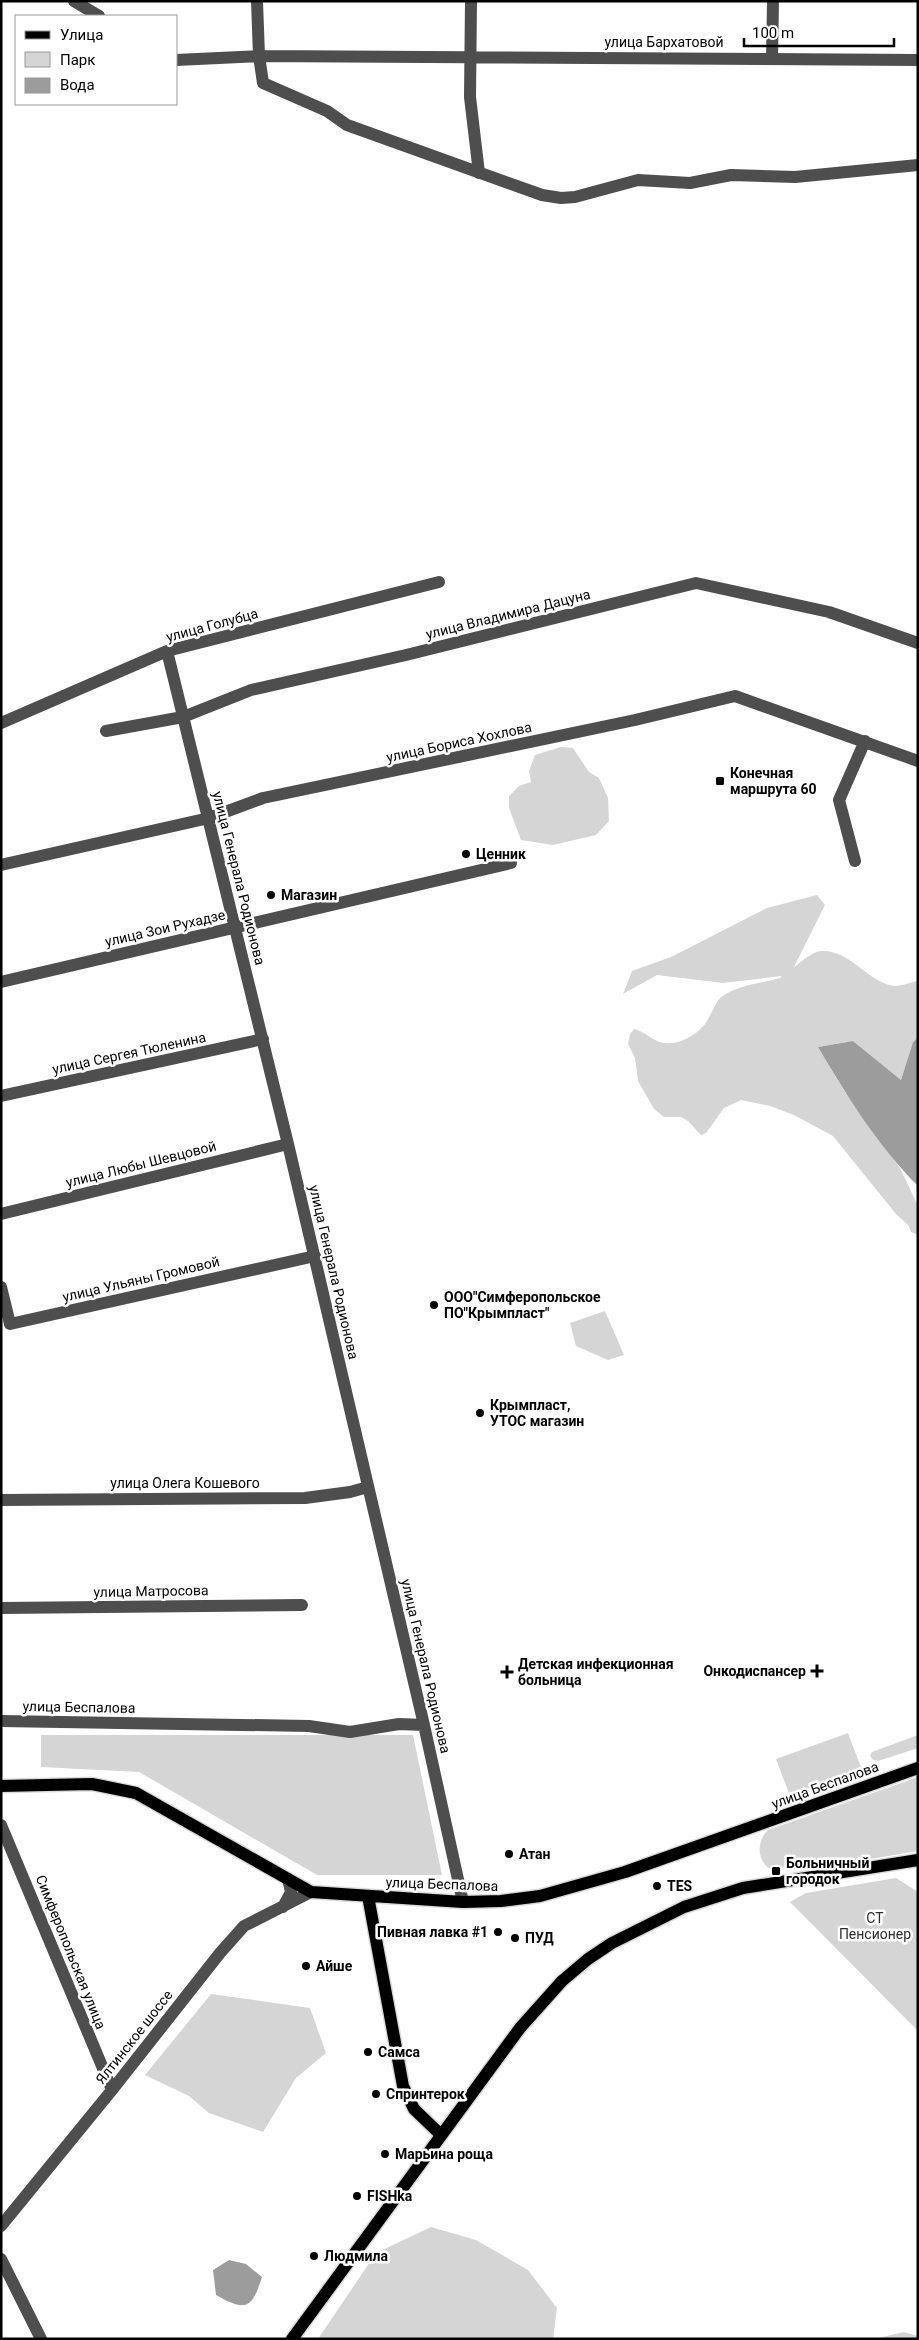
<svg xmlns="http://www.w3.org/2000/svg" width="919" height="2340" font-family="Roboto,sans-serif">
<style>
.green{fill:#d5d5d5}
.water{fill:#9c9c9c}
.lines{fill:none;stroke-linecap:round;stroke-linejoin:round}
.major-casing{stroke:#dbdbdb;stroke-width:15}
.minor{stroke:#4e4e4e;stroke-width:12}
.major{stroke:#000;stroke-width:12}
.poi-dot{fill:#000;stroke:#fff;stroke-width:2}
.labels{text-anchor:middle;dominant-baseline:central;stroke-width:5;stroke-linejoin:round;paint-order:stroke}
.street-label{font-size:14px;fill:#000;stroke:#fff}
.poi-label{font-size:14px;font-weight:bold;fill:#000;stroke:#fff;text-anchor:start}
.park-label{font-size:14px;fill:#2c2c2c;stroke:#fff}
</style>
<rect width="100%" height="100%" fill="#fff"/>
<path class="green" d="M 561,747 L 573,748 L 589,772 L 599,778 L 608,798 L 609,821 L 596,835 L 553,845 L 521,840 L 509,808 L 509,796 L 519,786 L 531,782 L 529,771 L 535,755 Z
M 817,895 L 825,905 L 794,967 C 803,961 811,952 821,951 C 850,949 868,983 895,986 C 902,986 911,982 918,981 L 918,1037 L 913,1042 L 901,1080 L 853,1041 L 818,1047 L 843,1089 L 900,1168 L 918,1206 L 918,1235 L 911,1232 L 908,1225 L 896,1214 L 833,1136 L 794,1115 L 770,1106 L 741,1100 L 724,1108 L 706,1133 L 701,1135 L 688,1121 L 681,1117 L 664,1117 L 654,1109 L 638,1081 L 635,1058 L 628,1044 L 630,1034 L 634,1029 C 645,1031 653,1042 665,1043 C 680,1045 699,1034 707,1021 C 712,1013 716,1000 724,995 C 740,985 762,983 780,978 L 782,976 L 723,983 L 657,975 L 623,994 L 632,971 L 671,957 L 767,908 Z
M 605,1311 L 624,1355 L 608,1360 L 576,1346 L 570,1323 Z
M 848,1733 L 862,1770 L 790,1796 L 776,1759 Z
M 41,1735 L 413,1735 L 442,1875 L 317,1875 L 139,1772 L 41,1767 Z
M 918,1735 L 918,1748 L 878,1761 L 873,1760 L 870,1756 L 872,1752 Z
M 918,1777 L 918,1851 L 834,1865 L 830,1860 L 770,1869 C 756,1859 757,1841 768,1830 Z
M 896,1878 L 918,1892 L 918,2031 L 790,1902 L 806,1893 Z
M 211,1994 L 310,2008 L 326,2053 L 296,2078 L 263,2132 L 209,2113 L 189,2096 L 145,2075 Z
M 431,2227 L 476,2240 L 528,2270 L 557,2308 L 553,2339 L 318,2339 L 376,2253 Z
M 904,2332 L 918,2336 L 918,2339 L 874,2339 Z"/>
<path class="water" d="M 918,1037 L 918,1186 C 878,1146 847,1096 818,1047 L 853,1041 L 901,1080 L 913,1042 Z
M 229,2260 L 246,2264 L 262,2277 C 252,2309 246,2312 216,2295 L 213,2270 Z"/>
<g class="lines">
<g class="major-casing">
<path id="major" d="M 1,1786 L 92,1784 L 136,1793 L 311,1892 L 463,1902 L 501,1901 L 540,1896 L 625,1872 L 918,1768
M 368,1896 L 403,2086 L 414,2109 L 441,2135
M 292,2339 L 520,2028 L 562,1981 L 588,1959 L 612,1943 L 684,1907 L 743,1888 L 918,1860"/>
</g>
<path class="minor" d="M 74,1 L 99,16
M 257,1 L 259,56 L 918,60
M 471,1 L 470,97 L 479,173
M 772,58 L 773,1
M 176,60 L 259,56 L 263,83 L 327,111 L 347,125 L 542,195 L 561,198 L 575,197 L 638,180 L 690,183 L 731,175 L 795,177 L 918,165
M 167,651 L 288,1144 L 424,1725 L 463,1902
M 1,723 L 167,651 L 439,582
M 106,731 L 183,717 L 251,690 L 406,655 L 696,583 L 829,612 L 918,643
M 855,861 L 839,800 L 865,741
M 1,865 L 209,818 L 263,798 L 635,720 L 735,696 L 918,761
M 1,982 L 511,863
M 1,1096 L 263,1039
M 1,1214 L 288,1144
M 1,1287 L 10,1324 L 315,1256
M 1,1500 L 305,1498 L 350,1492 L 368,1487
M 1,1608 L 302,1605
M 1,1721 L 309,1726 L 350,1732 L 399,1724 L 424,1725
M 1,1825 L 112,2090
M 283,1907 L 291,1892 L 288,1879
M 1,2226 L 112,2090 L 220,1953 L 244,1926 L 311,1892
M 1,2259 L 41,2339"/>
<use href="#major" class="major"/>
</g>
<g class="poi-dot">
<rect x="715" y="776" width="10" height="10" rx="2.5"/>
<circle cx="466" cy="854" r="5"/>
<circle cx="271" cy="895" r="5"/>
<circle cx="434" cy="1305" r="5"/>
<circle cx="480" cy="1413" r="5"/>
<path d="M814.5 1663.5h5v5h5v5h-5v5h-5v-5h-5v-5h5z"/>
<path d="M504.5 1664.5h5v5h5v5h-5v5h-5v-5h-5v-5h5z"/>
<circle cx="509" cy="1854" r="5"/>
<rect x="771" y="1866" width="10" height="10" rx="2.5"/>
<circle cx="657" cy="1886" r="5"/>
<circle cx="498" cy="1932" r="5"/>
<circle cx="515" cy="1938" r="5"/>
<circle cx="306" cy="1966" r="5"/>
<circle cx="368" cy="2052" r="5"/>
<circle cx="376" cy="2094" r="5"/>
<circle cx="385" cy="2154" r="5"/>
<circle cx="357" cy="2196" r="5"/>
<circle cx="314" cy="2256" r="5"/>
</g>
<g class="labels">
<g class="street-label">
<text x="664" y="42">улица Бархатовой</text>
<text transform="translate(508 614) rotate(-14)">улица Владимира Дацуна</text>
<text transform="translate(212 625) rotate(-15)">улица Голубца</text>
<text transform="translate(459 742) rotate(-12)">улица Бориса Хохлова</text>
<text transform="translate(239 878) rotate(76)">улица Генерала Родионова</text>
<text transform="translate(165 928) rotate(-13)">улица Зои Рухадзе</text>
<text transform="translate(129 1053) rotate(-12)">улица Сергея Тюленина</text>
<text transform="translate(141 1164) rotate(-14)">улица Любы Шевцовой</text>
<text transform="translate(334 1272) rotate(77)">улица Генерала Родионова</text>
<text transform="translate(141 1279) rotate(-13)">улица Ульяны Громовой</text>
<text x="185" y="1483">улица Олега Кошевого</text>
<text transform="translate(151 1591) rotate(-1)">улица Матросова</text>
<text transform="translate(426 1666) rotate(77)">улица Генерала Родионова</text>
<text transform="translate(79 1707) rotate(1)">улица Беспалова</text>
<text transform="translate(825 1785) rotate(-20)">улица Беспалова</text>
<text transform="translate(442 1884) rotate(2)">улица Беспалова</text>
<text transform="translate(71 1952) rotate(68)">Симферопольская улица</text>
<text transform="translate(134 2037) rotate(-52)">Ялтинское шоссе</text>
</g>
<g class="poi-label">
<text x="730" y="773">Конечная<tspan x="730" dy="16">маршрута 60</tspan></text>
<text x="476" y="854">Ценник</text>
<text x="281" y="895">Магазин</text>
<text x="444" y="1297">ООО"Симферопольское<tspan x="444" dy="16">ПО"Крымпласт"</tspan></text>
<text x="490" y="1405">Крымпласт,<tspan x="490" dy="16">УТОС магазин</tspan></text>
<text x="518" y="1664">Детская инфекционная<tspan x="518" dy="16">больница</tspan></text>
<text x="806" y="1671" text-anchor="end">Онкодиспансер</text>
<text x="519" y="1854">Атан</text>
<text x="786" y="1863">Больничный<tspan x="786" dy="16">городок</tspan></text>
<text x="667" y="1886">TES</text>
<text x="488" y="1932" text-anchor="end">Пивная лавка #1</text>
<text x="525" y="1938">ПУД</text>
<text x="316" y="1966">Айше</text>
<text x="378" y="2052">Самса</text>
<text x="386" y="2094">Спринтерок</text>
<text x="395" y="2154">Марьина роща</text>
<text x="367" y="2196">FISHka</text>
<text x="324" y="2256">Людмила</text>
</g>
<g class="park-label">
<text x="875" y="1918">СТ<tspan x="875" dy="16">Пенсионер</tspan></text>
</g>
</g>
<rect width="919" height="2340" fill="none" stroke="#000000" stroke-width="5"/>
<rect x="15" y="15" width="162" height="90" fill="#ffffff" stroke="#999999"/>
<rect x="25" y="31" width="25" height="8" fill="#000000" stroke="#999999"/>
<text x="60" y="40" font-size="15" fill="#000000">Улица</text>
<rect x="25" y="52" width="25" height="15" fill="#d5d5d5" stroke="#999999"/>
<text x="60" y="65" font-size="15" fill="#000000">Парк</text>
<rect x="25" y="78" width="25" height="15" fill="#9c9c9c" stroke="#999999"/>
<text x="60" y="90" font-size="15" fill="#000000">Вода</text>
<path d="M744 38v8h150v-8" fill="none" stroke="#000000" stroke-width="2.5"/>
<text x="752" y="38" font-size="15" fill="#000000" stroke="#ffffff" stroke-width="4" paint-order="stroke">100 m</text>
</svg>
